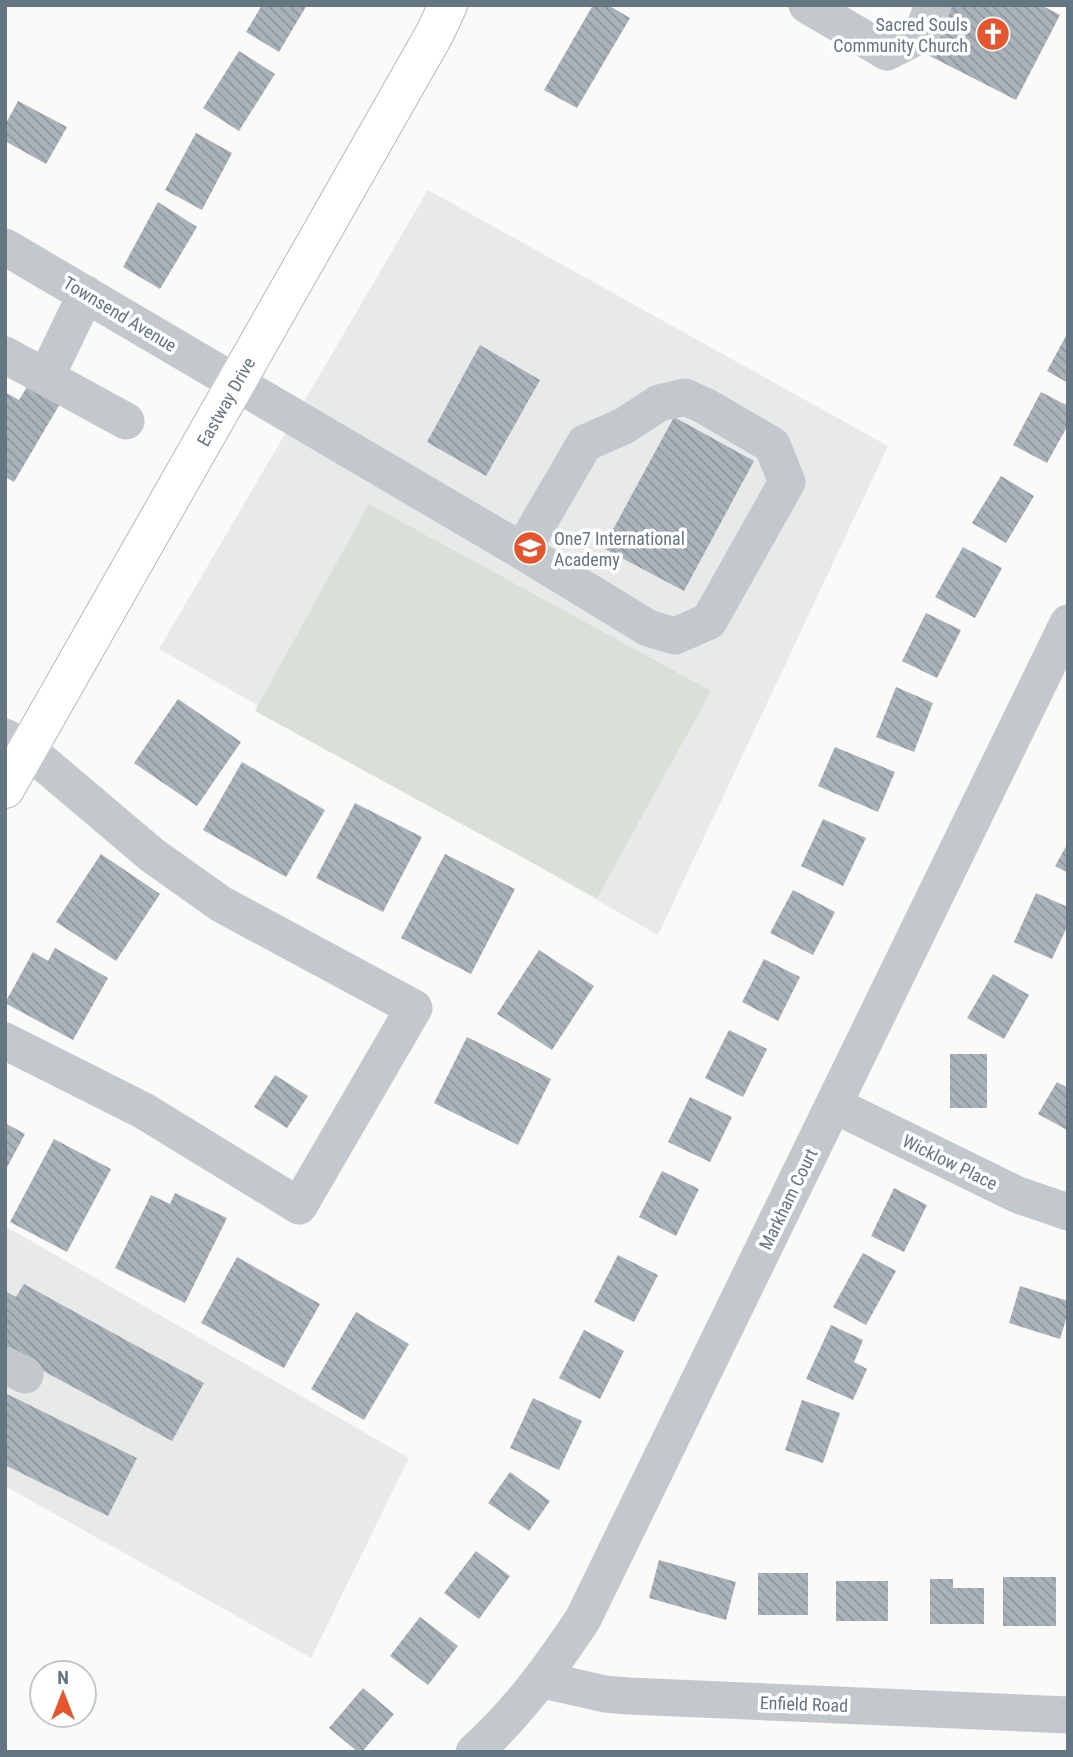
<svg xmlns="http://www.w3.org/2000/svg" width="1073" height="1757" font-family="'Roboto Condensed',sans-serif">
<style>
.built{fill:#e8e9e9}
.grass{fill:#dadfd7}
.building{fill:url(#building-back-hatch)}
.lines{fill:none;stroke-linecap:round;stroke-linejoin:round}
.major-casing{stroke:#b5babe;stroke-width:40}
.minor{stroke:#c3c8cc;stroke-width:37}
.major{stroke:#fff;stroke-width:38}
.labels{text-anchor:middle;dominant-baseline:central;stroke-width:7;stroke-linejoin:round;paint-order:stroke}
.poi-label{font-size:18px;fill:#657683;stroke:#fff;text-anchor:end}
.street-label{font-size:18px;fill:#657683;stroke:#fff}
</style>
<defs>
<pattern id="building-back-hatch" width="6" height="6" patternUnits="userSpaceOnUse" patternTransform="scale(1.75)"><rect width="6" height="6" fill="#aab3b9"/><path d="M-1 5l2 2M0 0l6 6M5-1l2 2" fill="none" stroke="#8e969c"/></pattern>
</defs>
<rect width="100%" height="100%" fill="#fafaf8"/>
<path class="built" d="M 428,190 L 888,446 L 658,935 L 159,649 Z
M 5,1226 L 409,1458 L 311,1658 L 5,1486 Z"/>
<path class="grass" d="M 369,504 L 711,691 L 597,898 L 255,711 Z"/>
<path class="building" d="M 262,5 L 307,5 L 279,52 L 246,32 Z
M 593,5 L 608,5 L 630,18 L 577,108 L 544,90 Z
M 951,5 L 1041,5 L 1060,15 L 1016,100 L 926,54 Z
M 239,51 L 275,74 L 239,131 L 203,108 Z
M 18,101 L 67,127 L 46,164 L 5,141 L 5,125 Z
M 196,133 L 232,153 L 202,210 L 165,190 Z
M 158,202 L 197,227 L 160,289 L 123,267 Z
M 1068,332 L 1068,383 L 1047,371 Z
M 480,345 L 540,380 L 486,476 L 427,442 Z
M 32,379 L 64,397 L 14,482 L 5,477 L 5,392 L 19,400 Z
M 1041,392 L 1068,406 L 1068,425 L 1047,463 L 1013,445 Z
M 674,417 L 754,461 L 684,591 L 603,548 Z
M 1001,476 L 1034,496 L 1006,543 L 972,523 Z
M 963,547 L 1002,568 L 975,618 L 935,597 Z
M 926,613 L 961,630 L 937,678 L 902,661 Z
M 896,687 L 933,703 L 914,752 L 876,737 Z
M 178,699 L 241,742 L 197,806 L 134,763 Z
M 835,747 L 895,772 L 878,812 L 818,786 Z
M 242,762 L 325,810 L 286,877 L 203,830 Z
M 355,803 L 422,837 L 383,912 L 316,878 Z
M 823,819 L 866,838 L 843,886 L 801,866 Z
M 1068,843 L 1068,873 L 1055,866 Z
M 101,854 L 160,894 L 116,961 L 56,922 Z
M 445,854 L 515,889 L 471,974 L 401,938 Z
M 793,890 L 835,912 L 813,955 L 770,933 Z
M 1036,893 L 1068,907 L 1068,925 L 1052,959 L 1014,942 Z
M 55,948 L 108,978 L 73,1040 L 5,1003 L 33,952 L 48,961 Z
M 539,950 L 594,986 L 552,1050 L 497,1014 Z
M 764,959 L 800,977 L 778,1021 L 742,1002 Z
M 993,974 L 1029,995 L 1004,1039 L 967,1018 Z
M 729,1030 L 767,1049 L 743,1097 L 705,1078 Z
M 467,1037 L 551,1079 L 518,1145 L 434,1103 Z
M 950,1054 L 987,1054 L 987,1108 L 950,1108 Z
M 275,1075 L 308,1096 L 287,1128 L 254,1107 Z
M 1057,1082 L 1068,1088 L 1067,1130 L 1038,1114 Z
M 690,1097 L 732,1117 L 710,1162 L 668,1142 Z
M 5,1123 L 25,1134 L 5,1171 Z
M 54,1139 L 111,1169 L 67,1252 L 10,1222 Z
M 662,1171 L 699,1189 L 676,1236 L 639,1217 Z
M 894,1188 L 927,1205 L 904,1252 L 871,1236 Z
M 175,1193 L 227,1218 L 185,1303 L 115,1268 L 151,1195 L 170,1204 Z
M 863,1253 L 896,1271 L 866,1325 L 833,1307 Z
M 618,1255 L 658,1275 L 634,1322 L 594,1302 Z
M 237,1257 L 320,1304 L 284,1368 L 201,1323 Z
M 24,1284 L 204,1383 L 172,1441 L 5,1350 L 5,1291 L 16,1297 Z
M 1020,1286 L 1068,1301 L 1068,1313 L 1060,1339 L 1009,1323 Z
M 356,1312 L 409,1344 L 364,1420 L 311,1389 Z
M 831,1325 L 863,1340 L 854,1362 L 867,1369 L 853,1400 L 806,1379 Z
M 584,1330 L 624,1351 L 600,1399 L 559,1378 Z
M 5,1393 L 137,1458 L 108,1516 L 5,1465 Z
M 533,1398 L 582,1421 L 559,1470 L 510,1448 Z
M 802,1400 L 840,1413 L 823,1463 L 785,1450 Z
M 510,1472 L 550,1501 L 529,1531 L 488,1503 Z
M 476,1551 L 510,1576 L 479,1619 L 444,1593 Z
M 659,1560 L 736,1582 L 726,1620 L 649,1598 Z
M 758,1573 L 808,1573 L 808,1615 L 758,1615 Z
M 1003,1577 L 1056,1577 L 1056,1626 L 1003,1626 Z
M 930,1579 L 953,1579 L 953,1588 L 984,1588 L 984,1624 L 930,1624 Z
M 836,1581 L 888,1581 L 888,1621 L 836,1621 Z
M 420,1617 L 458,1646 L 428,1685 L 390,1656 Z
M 363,1688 L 394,1714 L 362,1752 L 358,1752 L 329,1728 Z"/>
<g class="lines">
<g class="major-casing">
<g id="major">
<path id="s1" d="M 5,789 L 435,33 L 448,5"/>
</g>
</g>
<path class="minor" d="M 807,5 L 887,52 L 922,34 L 933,5
M 5,247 L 522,551 L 648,628 L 675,636 L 709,621 L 787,482 L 772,445 L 705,406 L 685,397 L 659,403 L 624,426 L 585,443 L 522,551
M 5,355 L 126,421
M 46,377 L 86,294
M 5,737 L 28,750 L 152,855 L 221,904 L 414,1008 L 299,1206 L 144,1111 L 5,1041
M 834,1105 L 1018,1195 L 1068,1212
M 5,1365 L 25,1375
M 543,1680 L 605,1694 L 629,1696 L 1068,1715
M 474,1752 C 518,1713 551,1667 583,1619 L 1068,623"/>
<use href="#major" class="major"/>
</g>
<defs>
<g id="church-disc" transform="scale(1.75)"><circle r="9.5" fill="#e4572e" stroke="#fff"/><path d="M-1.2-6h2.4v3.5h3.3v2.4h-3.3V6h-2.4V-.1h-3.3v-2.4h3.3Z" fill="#fff"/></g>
<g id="school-disc" transform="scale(1.75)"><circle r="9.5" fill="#e4572e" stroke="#fff"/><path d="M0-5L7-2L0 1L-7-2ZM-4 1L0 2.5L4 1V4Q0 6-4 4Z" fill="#fff"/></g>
</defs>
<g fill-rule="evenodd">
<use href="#church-disc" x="993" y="34"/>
<use href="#school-disc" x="530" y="548"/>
</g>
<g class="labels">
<g class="poi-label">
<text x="968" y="24">Sacred Souls<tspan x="968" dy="21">Community Church</tspan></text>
<text x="554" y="538" text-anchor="start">One7 International<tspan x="554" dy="21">Academy</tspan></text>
</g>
<g class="street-label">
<text transform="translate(120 314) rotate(31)">Townsend Avenue</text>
<text stroke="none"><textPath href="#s1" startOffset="446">Eastway Drive</textPath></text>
<text transform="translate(950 1162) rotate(26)">Wicklow Place</text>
<text transform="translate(788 1199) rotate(-64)">Markham Court</text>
<text transform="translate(804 1704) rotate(2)">Enfield Road</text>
</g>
</g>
<rect width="1073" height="1757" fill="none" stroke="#657683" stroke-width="14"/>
<g transform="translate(63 1694)"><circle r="33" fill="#ffffff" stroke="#c1c8cd" stroke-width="2"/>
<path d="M0-5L12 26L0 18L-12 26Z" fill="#e4572e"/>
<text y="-10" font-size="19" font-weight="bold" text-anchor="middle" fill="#657683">N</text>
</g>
</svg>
